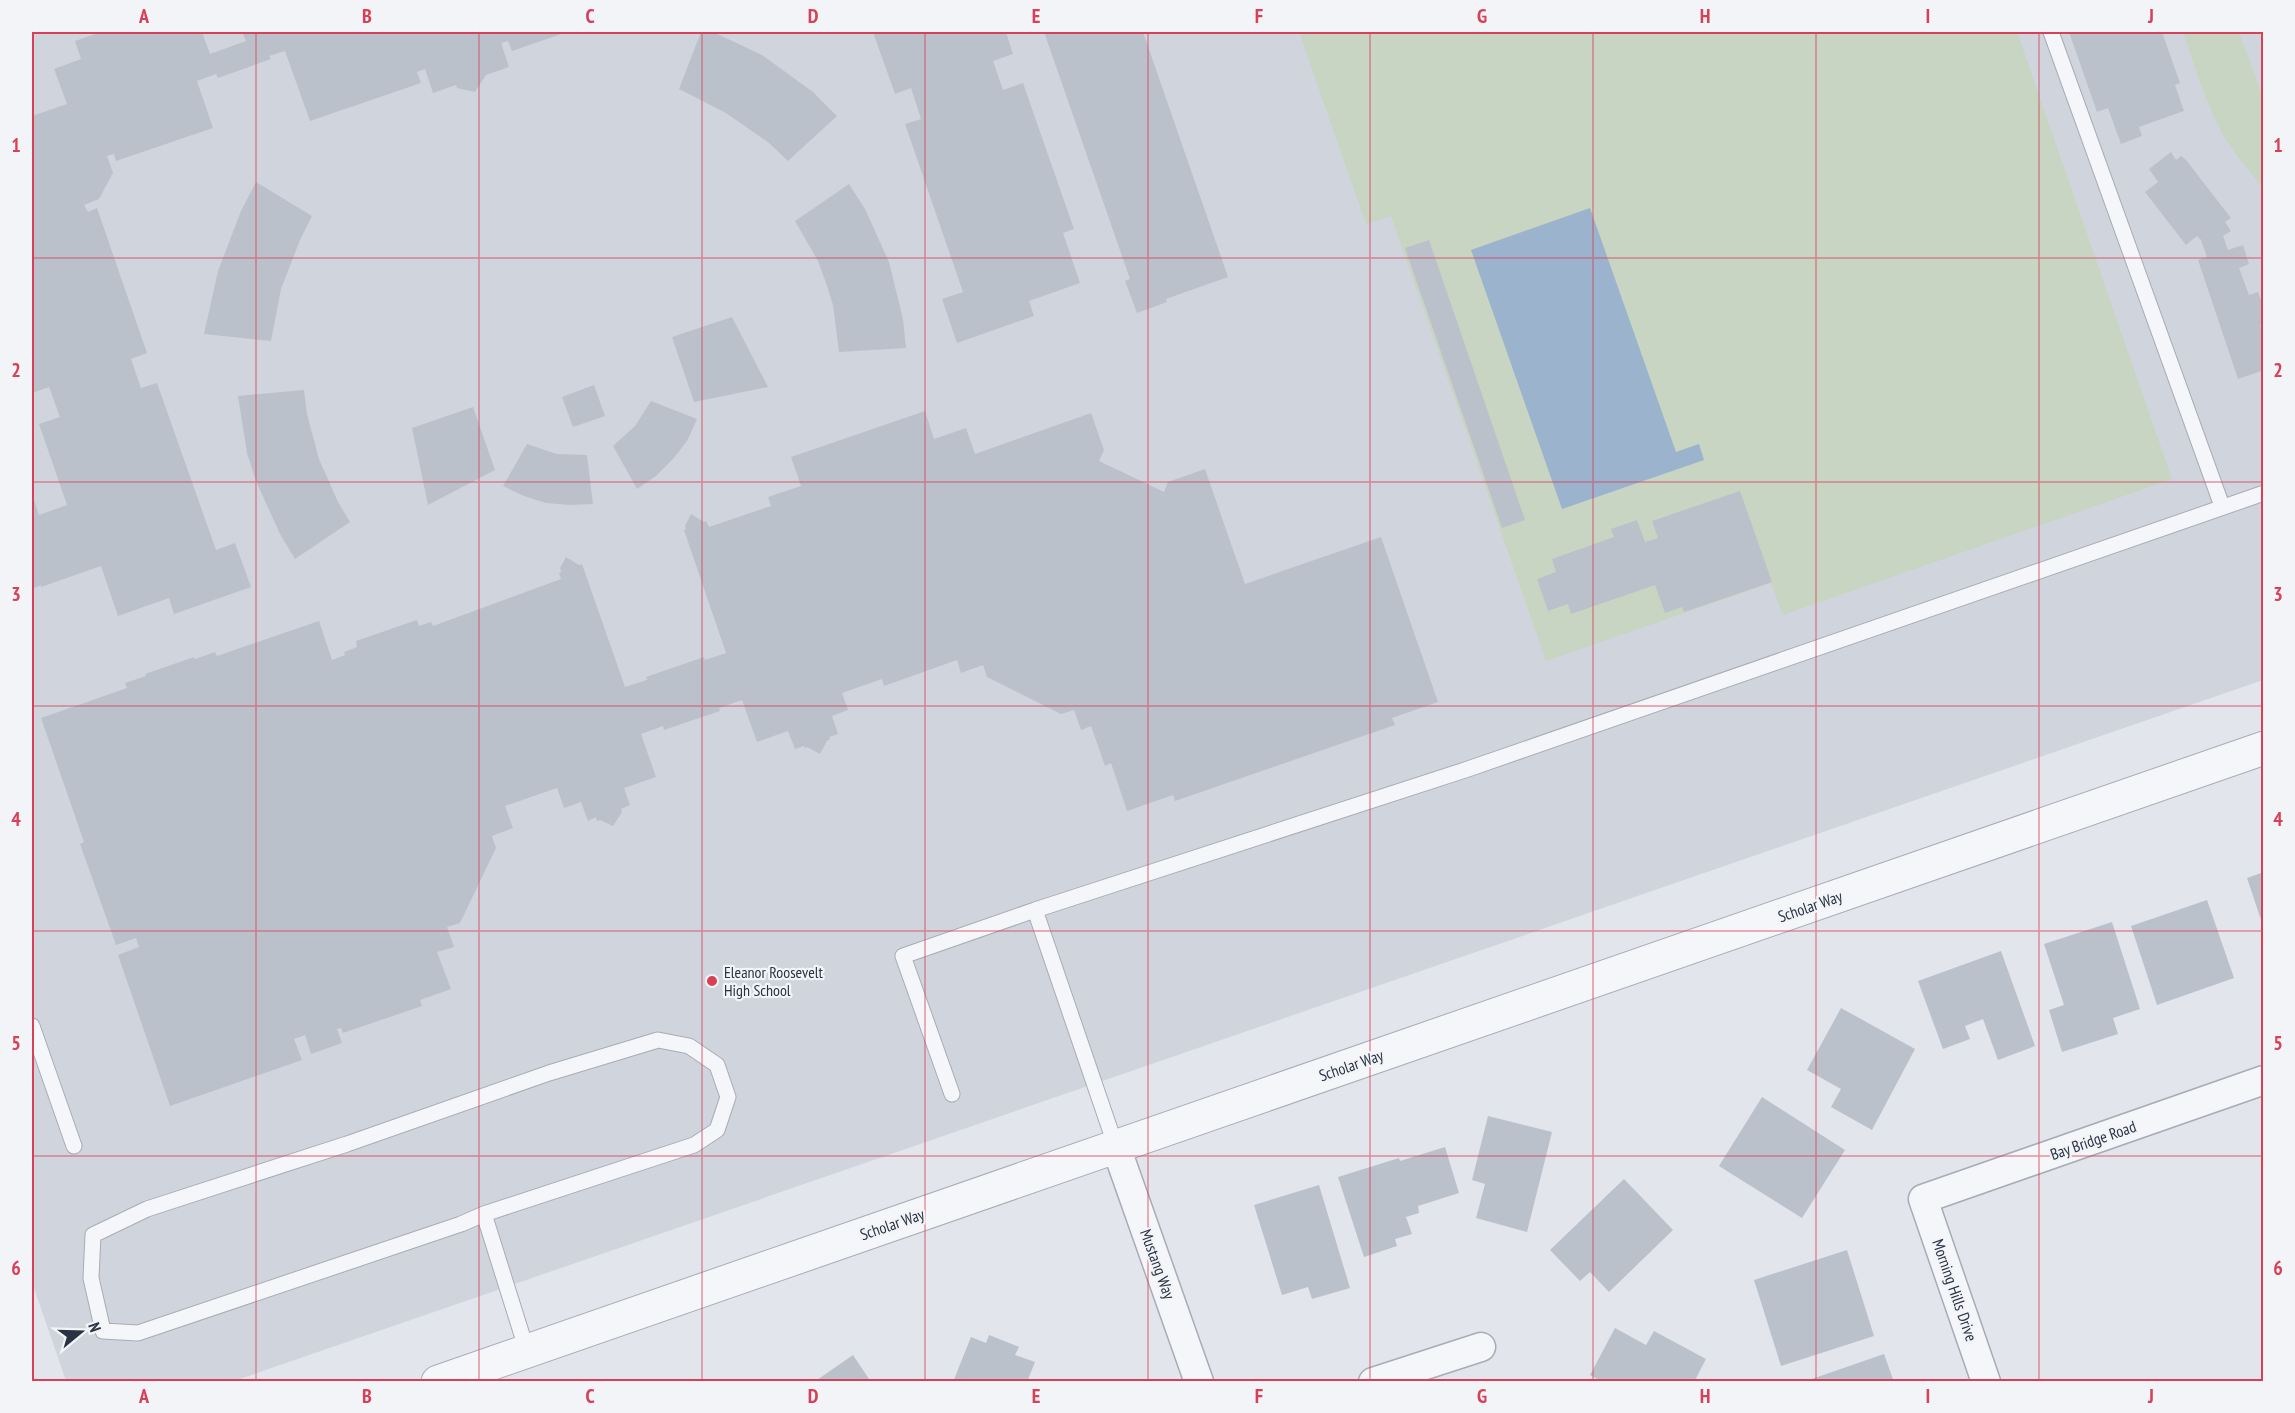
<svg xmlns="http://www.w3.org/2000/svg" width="2295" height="1413" font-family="'PT Sans Narrow',sans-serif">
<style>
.built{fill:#d0d4dd}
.green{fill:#c7d5c2}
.water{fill:#9bb3cd}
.building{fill:#bbc1cb}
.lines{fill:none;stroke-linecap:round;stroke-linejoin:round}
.service-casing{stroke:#a7acb6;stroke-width:17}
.minor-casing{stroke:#a7acb6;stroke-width:31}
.tertiary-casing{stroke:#a7acb6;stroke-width:35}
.service{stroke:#f5f6f9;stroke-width:15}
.minor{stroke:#f5f6f9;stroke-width:28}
.tertiary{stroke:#f5f6f9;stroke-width:33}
.grid{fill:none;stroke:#d74057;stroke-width:1.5;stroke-opacity:0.55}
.poi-dot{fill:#d74057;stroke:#f2f4f8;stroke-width:2}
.labels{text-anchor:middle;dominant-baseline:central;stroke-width:4.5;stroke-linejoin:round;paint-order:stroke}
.street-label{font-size:16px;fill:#293344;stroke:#f2f4f8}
.poi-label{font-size:16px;fill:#293344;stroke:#f2f4f8;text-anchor:start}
.neatline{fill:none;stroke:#d74057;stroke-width:2}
.grid-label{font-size:20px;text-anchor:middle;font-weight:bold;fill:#d74057}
</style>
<rect width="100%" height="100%" fill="#e2e5eb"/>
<path class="built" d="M 32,32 L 2263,32 L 2263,680 L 234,1381 L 66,1381 L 32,1282 Z"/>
<path class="green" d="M 1299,32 L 2017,32 L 2172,479 L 1783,615 L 1771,583 L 1546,661 L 1391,216 L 1366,224 Z
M 2183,32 L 2239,32 L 2263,98 L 2263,187 C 2247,169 2231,150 2219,127 C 2204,97 2194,64 2183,32 Z"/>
<path class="water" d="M 1590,208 L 1676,452 L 1699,444 L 1704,460 L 1562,509 L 1471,250 Z"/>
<path class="building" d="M 101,32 L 202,32 L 210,54 L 246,41 L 242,32 L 567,32 L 512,51 L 508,41 L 501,43 L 509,67 L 486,75 L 475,92 L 457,88 L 456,85 L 433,93 L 425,69 L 417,72 L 421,83 L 310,121 L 285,51 L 269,56 L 271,59 L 218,78 L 216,74 L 197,81 L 213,128 L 116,161 L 114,154 L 107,156 L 113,173 L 99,199 L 84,205 L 88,212 L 97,208 L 147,353 L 131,359 L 141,388 L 157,383 L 216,550 L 235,543 L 251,587 L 174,614 L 169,598 L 118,616 L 101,566 L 41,587 L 41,585 L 32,589 L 32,494 L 39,515 L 67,505 L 39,424 L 60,417 L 49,387 L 32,393 L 32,116 L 67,104 L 54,69 L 81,59 L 75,41 Z
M 701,32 L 713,32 L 762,55 L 813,92 L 837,116 L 788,161 L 769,143 L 726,113 L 679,89 Z
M 873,32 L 1006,32 L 1013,54 L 993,61 L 1003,90 L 1023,83 L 1074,229 L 1063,233 L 1080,283 L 1029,301 L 1034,316 L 957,343 L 942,299 L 963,292 L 905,124 L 921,119 L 911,88 L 895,94 Z
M 1044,32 L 1143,32 L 1228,277 L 1166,299 L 1167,302 L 1137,313 L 1125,281 L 1130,279 Z
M 2069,32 L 2162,32 L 2180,83 L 2175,85 L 2184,111 L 2139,127 L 2142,136 L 2121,144 L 2108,108 L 2097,112 Z
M 2171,152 L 2176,160 L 2181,156 L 2186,160 L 2231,218 L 2225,222 L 2231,231 L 2223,236 L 2228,250 L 2243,245 L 2249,264 L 2239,268 L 2249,295 L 2258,292 L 2264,308 L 2264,323 L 2260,325 L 2264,336 L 2264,370 L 2238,379 L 2198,260 L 2207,257 L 2201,240 L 2197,236 L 2186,245 L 2145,192 L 2158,182 L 2149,169 Z
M 256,182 L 312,216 L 300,240 L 281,289 L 271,341 L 204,334 L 218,271 L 241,211 Z
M 849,184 L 865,209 L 889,262 L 903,319 L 906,348 L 839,352 L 833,305 L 826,283 L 818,261 L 795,221 Z
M 1429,240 L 1525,520 L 1502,528 L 1405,248 Z
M 732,317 L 768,387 L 694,402 L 672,337 Z
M 594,385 L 605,416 L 573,427 L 562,397 Z
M 304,390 L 307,414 L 319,459 L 338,502 L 350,522 L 295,559 L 280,534 L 256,481 L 247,453 L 238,396 Z
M 651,401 L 697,419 L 687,441 L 673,459 L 656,476 L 637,489 L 613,446 L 635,426 Z
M 473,407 L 495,470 L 428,505 L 412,428 Z
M 925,411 L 934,439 L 966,428 L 975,454 L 1091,413 L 1104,450 L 1099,461 L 1164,492 L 1168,482 L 1205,469 L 1245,584 L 1381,537 L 1438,702 L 1392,718 L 1395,725 L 1175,801 L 1173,795 L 1127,811 L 1111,763 L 1105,766 L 1091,726 L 1081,730 L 1074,710 L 1061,714 L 987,677 L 983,665 L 961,673 L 957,660 L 884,686 L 882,679 L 842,693 L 848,710 L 832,716 L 838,734 L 829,737 L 830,739 L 827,741 L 820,754 L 807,747 L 805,748 L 804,746 L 795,749 L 788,731 L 757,742 L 742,700 L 719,708 L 720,711 L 664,730 L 663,726 L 641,734 L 656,777 L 624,788 L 630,805 L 621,809 L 622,812 L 613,826 L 600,820 L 597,821 L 596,817 L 588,821 L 581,802 L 564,808 L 557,788 L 505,806 L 513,828 L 492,836 L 496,848 L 460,923 L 447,927 L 454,947 L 437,952 L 451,989 L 420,1000 L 422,1006 L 343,1033 L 341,1028 L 337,1029 L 342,1043 L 311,1054 L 305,1035 L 294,1039 L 302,1060 L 170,1106 L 118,955 L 139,947 L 136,938 L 116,945 L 80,844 L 84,842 L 41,718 L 127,688 L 125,683 L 146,676 L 145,674 L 194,657 L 195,659 L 215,652 L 217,656 L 319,621 L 332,660 L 345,655 L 344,652 L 357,647 L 356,641 L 417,620 L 419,626 L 431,622 L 433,626 L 561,579 L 559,573 L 561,572 L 560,568 L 566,557 L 579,565 L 582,564 L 625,687 L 647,680 L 646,677 L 704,657 L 705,660 L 726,653 L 684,530 L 686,529 L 685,526 L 691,514 L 704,522 L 706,521 L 709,527 L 771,506 L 768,497 L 801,486 L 791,457 Z
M 527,444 L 557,454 L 587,455 L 593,504 L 569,505 L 546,503 L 524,496 L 503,486 Z
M 1740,491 L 1772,582 L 1684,612 L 1682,607 L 1665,613 L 1655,585 L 1571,614 L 1568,604 L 1548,611 L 1537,579 L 1556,572 L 1552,559 L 1614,537 L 1611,529 L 1637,520 L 1645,542 L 1658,538 L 1652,521 Z
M 2264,872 L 2264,926 L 2263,926 L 2247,878 Z
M 2207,900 L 2234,978 L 2157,1005 L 2131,926 Z
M 2112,922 L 2140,1009 L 2113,1018 L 2118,1034 L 2062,1052 L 2049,1010 L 2064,1005 L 2044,944 Z
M 2001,951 L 2035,1046 L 1998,1060 L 1983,1019 L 1965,1026 L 1970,1039 L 1943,1049 L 1918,981 Z
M 1841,1008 L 1915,1049 L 1872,1130 L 1831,1107 L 1841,1089 L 1807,1070 Z
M 1762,1097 L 1845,1150 L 1802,1218 L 1719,1166 Z
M 1488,1116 L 1552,1132 L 1527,1232 L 1476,1218 L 1485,1184 L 1472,1180 Z
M 1445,1147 L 1459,1193 L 1418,1206 L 1419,1213 L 1406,1217 L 1412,1234 L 1395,1239 L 1397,1246 L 1364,1257 L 1338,1177 L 1399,1158 L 1400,1161 Z
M 1624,1179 L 1673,1230 L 1609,1292 L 1590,1272 L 1580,1281 L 1550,1250 Z
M 1319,1185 L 1350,1288 L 1312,1299 L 1308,1287 L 1282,1295 L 1254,1205 Z
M 1847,1250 L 1874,1336 L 1781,1366 L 1754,1280 Z
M 1615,1328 L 1646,1345 L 1654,1331 L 1706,1359 L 1694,1382 L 1603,1382 L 1590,1375 Z
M 989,1335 L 1019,1347 L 1015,1355 L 1035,1362 L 1027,1382 L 953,1382 L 971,1337 L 986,1343 Z
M 1884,1354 L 1894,1382 L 1806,1382 L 1806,1381 Z
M 853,1355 L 871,1382 L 814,1382 Z"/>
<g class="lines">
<g class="service-casing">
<path id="service" d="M 2051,32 L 2222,506
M 1035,910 L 1468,769 L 2264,493
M 32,1026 L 74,1146
M 658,1040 L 689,1046 L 717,1065 L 728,1097 L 717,1130 L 694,1145 L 484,1214 L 461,1224 L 138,1333 L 103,1331 L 91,1278 L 93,1235 L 147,1209 L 347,1144 L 549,1073 Z
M 952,1094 L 903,956 L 1035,910 L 1116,1147
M 484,1214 L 527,1351"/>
</g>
<g class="minor-casing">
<path id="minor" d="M 1116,1147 L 1199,1382
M 1373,1382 L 1481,1347
M 1986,1382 L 1923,1199 L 2264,1080"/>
</g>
<g class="tertiary-casing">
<path id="tertiary" d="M 438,1382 L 2264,748"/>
</g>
<use href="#service" class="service"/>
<use href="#minor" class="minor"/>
<use href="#tertiary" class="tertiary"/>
</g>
<path class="grid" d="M 256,32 L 256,1382M 479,32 L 479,1382M 702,32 L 702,1382M 925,32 L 925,1382M 1148,32 L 1148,1382M 1370,32 L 1370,1382M 1593,32 L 1593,1382M 1816,32 L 1816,1382M 2039,32 L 2039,1382M 32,258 L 2264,258M 32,482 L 2264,482M 32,706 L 2264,706M 32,931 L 2264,931M 32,1156 L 2264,1156"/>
<circle class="poi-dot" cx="712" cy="981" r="6"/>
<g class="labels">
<g class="street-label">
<text transform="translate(1810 906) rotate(-19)">Scholar Way</text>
<text transform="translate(1351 1065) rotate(-19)">Scholar Way</text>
<text transform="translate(2093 1140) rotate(-19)">Bay Bridge Road</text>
<text transform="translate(892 1224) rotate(-19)">Scholar Way</text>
<text transform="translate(1158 1264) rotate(70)">Mustang Way</text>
<text transform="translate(1955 1290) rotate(71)">Morning Hills Drive</text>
</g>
<g class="poi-label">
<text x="724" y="972">Eleanor Roosevelt<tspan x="724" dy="18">High School</tspan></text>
</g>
</g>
<rect width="2295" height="1413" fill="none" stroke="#f2f4f8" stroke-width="66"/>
<g transform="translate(81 1332) rotate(71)" stroke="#f2f4f8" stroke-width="4.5" paint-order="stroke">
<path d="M0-4.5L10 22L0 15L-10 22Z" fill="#293344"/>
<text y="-9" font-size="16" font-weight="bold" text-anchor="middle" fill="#293344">N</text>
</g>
<rect x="33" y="33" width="2229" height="1347" class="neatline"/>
<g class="grid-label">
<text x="144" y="23">A</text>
<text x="367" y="23">B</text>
<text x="590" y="23">C</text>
<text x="813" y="23">D</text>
<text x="1036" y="23">E</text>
<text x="1259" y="23">F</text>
<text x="1482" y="23">G</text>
<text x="1705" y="23">H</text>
<text x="1928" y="23">I</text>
<text x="2151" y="23">J</text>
<text x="16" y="152">1</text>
<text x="2278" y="152">1</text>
<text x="16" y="377">2</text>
<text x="2278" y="377">2</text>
<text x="16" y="601">3</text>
<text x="2278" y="601">3</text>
<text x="16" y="826">4</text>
<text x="2278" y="826">4</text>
<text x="16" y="1050">5</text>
<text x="2278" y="1050">5</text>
<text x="16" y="1275">6</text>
<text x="2278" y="1275">6</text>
<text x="144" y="1403">A</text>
<text x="367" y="1403">B</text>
<text x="590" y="1403">C</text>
<text x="813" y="1403">D</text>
<text x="1036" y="1403">E</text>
<text x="1259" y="1403">F</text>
<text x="1482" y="1403">G</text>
<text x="1705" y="1403">H</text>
<text x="1928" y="1403">I</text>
<text x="2151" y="1403">J</text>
</g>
</svg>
